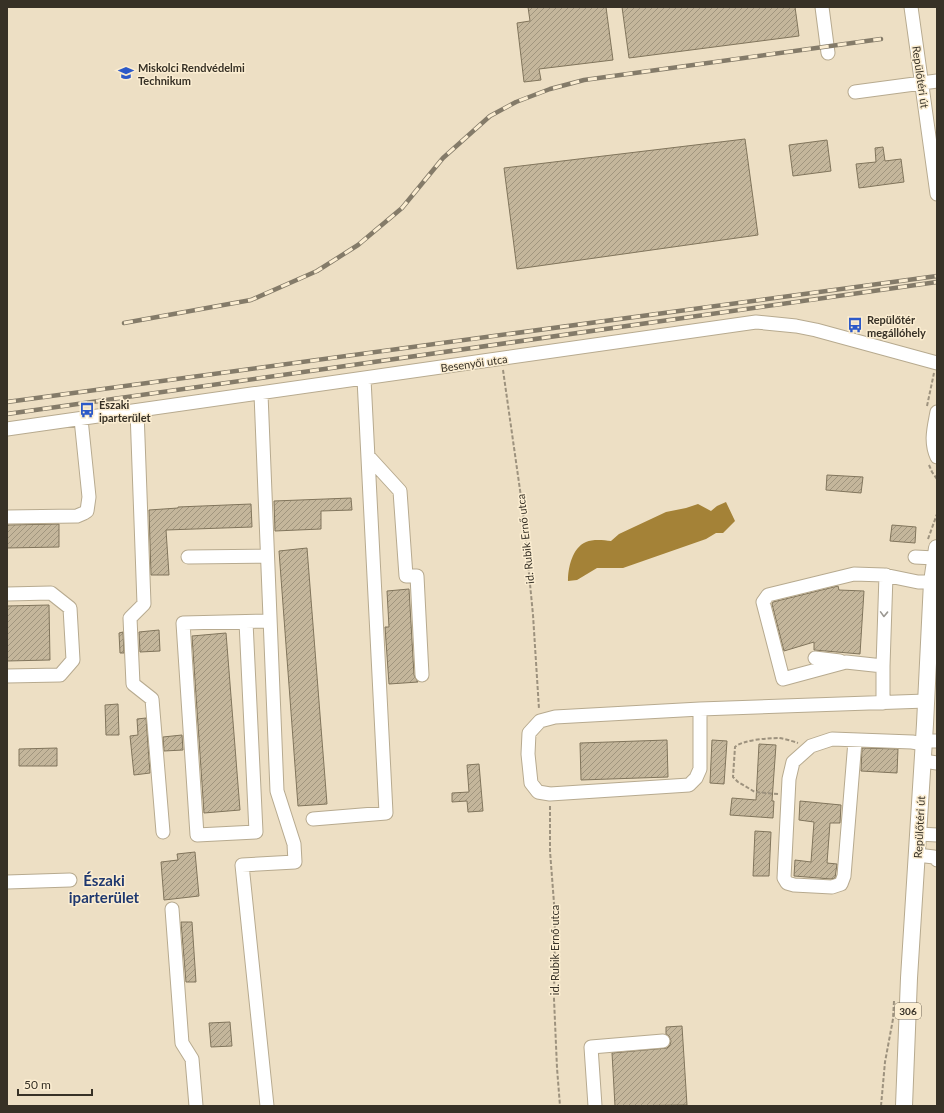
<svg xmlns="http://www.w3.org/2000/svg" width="944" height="1113" font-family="Lato,sans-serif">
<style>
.water{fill:#a48237}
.building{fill:url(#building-hatch);stroke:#81755c}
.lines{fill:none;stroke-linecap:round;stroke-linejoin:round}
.minor-casing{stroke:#b7aa8f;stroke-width:15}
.major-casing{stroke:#b7aa8f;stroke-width:18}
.path{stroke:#9d927e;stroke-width:2;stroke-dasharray:4 2;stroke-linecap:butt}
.minor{stroke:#fff;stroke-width:13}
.major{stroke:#fff;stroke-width:16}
.rail-casing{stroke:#847b69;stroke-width:4.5}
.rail{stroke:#fbedd1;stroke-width:3;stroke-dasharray:9;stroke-linecap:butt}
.oneway{stroke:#9b9892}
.labels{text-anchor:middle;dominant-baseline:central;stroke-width:3;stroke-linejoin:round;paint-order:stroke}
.shield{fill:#fbedd1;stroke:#726959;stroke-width:1}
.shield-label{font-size:10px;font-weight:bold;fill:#373126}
.poi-label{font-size:11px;font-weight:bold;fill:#373126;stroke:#fbedd1;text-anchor:start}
.street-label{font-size:11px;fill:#373126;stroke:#fbedd1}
.district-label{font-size:15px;font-weight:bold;fill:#1f386f;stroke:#fbedd1}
</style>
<defs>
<pattern id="building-hatch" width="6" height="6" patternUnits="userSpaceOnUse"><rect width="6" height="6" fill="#c4b69b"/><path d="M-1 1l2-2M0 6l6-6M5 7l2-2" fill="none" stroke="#a0957e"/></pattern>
</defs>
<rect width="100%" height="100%" fill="#eddfc4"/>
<path class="water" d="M 726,502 L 735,521 L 723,533 L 716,533 L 706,539 L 623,568 L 597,568 L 577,580 L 568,581 C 568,568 572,548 586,542 C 593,539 603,540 611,541 L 619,534 L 666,512 L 686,508 L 698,504 L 711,511 L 717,506 Z"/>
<path class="building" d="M 528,7 L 606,7 L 613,60 L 539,69 L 541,80 L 524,82 L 517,23 L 530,21 Z
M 622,7 L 795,7 L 799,36 L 629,58 Z
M 745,139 L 758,235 L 517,269 L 504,168 Z
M 827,140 L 831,171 L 793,176 L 789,145 Z
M 883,147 L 885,161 L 901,159 L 904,182 L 859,188 L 856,164 L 876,162 L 875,148 Z
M 827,475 L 863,477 L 861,493 L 826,490 Z
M 351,498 L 352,510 L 321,511 L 321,529 L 275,531 L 274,501 Z
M 251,504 L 252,527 L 166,530 L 169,575 L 151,575 L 149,510 L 178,508 L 178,507 Z
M 59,524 L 59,547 L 7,548 L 7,525 Z
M 892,525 L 916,527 L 915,543 L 890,541 Z
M 307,548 L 327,804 L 298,806 L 279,551 Z
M 838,586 L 839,590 L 864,591 L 860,654 L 814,650 L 814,642 L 784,651 L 772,604 L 773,602 Z
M 409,589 L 414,675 L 418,682 L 389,684 L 385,627 L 389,627 L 387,591 Z
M 49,605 L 50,660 L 7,661 L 7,606 Z
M 159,630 L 160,651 L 140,652 L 139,632 Z
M 123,632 L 124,653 L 120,653 L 119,633 Z
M 226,633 L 240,810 L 204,813 L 192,636 Z
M 118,704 L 119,735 L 106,735 L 105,705 Z
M 146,718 L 150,773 L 134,775 L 130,736 L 138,735 L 137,719 Z
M 182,735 L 183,750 L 164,751 L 163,737 Z
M 667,740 L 668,777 L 581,780 L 580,743 Z
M 712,740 L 727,741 L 724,784 L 710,783 Z
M 759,744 L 776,745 L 772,801 L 774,801 L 773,818 L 730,815 L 732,798 L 756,800 Z
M 57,748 L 57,766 L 19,766 L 19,749 Z
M 862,748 L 898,749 L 897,773 L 861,771 Z
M 479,764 L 483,811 L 468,812 L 467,801 L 452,802 L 452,793 L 469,792 L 467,765 Z
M 800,801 L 841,805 L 840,823 L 830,823 L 827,863 L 837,864 L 835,878 L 831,879 L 794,876 L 795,860 L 811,862 L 814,822 L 799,820 Z
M 755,831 L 771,832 L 769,876 L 753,876 Z
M 195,852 L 199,896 L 164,900 L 161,862 L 178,860 L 177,854 Z
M 181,922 L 192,922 L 196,982 L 186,982 Z
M 230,1022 L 232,1046 L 211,1047 L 209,1023 Z
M 682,1026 L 687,1105 L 615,1106 L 612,1053 L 667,1048 L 670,1045 L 671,1041 L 669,1036 L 666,1034 L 666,1027 Z"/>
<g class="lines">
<g class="minor-casing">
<path id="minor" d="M 822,7 L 828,53
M 911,7 L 937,194
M 855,92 L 937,81
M 261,394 L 277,791 L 294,844 L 295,862 L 242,865 L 267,1106
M 137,411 L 144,604 L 130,618 L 133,684 L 152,699 L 163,832
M 937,412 C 934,428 930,442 937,457
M 7,429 L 756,322 L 796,326 L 816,330 L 937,363
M 368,456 L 400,491 L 406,576 L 417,576 L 422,675
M 7,517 L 77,516 L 84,513 L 87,511 L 89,497 L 81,419
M 188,557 L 267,556
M 915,557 L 935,558
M 7,594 L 51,593 L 70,608 L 73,660 L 60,675 L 7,676
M 246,622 L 256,832 L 197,835 L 183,623 L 270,621
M 815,658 L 840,661
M 883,666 L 846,662 L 783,679 L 763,602 L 768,595 L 854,574 L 884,575 L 918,582 L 932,582
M 883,703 L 883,666 L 886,575
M 700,709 L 700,769 L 696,778 L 689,785 L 550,794 L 538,792 L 531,783 L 528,754 L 529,733 L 540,721 L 555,717 L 700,709 L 926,701
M 855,741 L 844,876 L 841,884 L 832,887 L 794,885 L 787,883 L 784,878 L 789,779 L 793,762 L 811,746 L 832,739 L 912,742 L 924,744
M 924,741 L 937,741
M 923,761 L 937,763
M 313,819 L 386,813 L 364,379
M 919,834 L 937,835
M 917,855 L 934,857 L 937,860
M 7,882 L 70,880
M 172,909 L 182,1043 L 192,1059 L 196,1106
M 595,1106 L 591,1047 L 663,1041"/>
</g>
<g class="major-casing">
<path id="major" d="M 904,1106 L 909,978 L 925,724 L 932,582 L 937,548"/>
</g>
<path class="path" d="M 503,370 L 523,511 L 533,615 L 539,709
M 927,406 L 934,373
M 929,465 L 932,472 L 937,479
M 928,539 L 937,514
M 778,794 L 755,792 L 738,782 L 733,777 L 735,747 C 742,740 768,738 779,738 C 785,739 792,741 798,743
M 550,806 L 550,851 L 555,916 L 554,999 L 557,1068 L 560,1106
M 881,1106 L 885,1062 L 893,1019 L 894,1001"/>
<use href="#minor" class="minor"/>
<use href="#major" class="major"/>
<g class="rail-casing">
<path id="rail" d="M 124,323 L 251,300 L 317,271 L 358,245 L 402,208 L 443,158 L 490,116 L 516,102 L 550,89 L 584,80 L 881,39
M 7,402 L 937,276
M 7,414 L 937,282"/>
</g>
<use href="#rail" class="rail"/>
</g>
<defs><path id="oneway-chevron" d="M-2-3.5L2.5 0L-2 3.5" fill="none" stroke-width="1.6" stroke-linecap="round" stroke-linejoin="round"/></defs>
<use class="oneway" href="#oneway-chevron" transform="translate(884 614) rotate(92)"/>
<defs>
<g id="school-bare" transform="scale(1.2)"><path d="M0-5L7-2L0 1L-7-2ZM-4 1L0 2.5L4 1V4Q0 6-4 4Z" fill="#2c59c8" stroke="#fbedd1" stroke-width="2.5" paint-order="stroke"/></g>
<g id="bus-bare" transform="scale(1.2)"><path d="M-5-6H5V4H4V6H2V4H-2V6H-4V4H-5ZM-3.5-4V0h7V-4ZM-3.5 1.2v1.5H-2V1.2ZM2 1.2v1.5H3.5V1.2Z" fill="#2c59c8" stroke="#fbedd1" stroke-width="2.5" paint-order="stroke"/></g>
</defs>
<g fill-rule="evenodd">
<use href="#school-bare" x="126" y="73"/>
<use href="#bus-bare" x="855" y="325"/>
<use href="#bus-bare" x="87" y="410"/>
</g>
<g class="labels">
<rect class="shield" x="895" y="1003" width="26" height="16" rx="3"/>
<g class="shield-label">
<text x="908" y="1011">306</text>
</g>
<g class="poi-label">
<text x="138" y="67">Miskolci Rendvédelmi<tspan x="138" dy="13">Technikum</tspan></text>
<text x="867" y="319">Repülőtér<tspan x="867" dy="13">megállóhely</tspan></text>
<text x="99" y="404">Északi<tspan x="99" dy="13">iparterület</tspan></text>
</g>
<g class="street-label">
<text transform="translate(921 77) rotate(82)">Repülőtéri út</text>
<text transform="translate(474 363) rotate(-8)">Besenyői utca</text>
<text transform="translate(525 539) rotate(-96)">id. Rubik Ernő utca</text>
<text transform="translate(919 827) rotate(-87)">Repülőtéri út</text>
<text transform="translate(554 950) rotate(-90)">id. Rubik Ernő utca</text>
</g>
<g class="district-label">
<text x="104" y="880">Északi<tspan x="104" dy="17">iparterület</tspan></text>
</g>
</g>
<rect width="944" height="1113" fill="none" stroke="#373126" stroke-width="16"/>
<path d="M18 1089v6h74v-6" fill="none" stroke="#373126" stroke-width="2"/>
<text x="24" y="1089" font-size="12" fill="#373126" stroke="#fbedd1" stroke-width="3" paint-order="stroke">50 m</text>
</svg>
